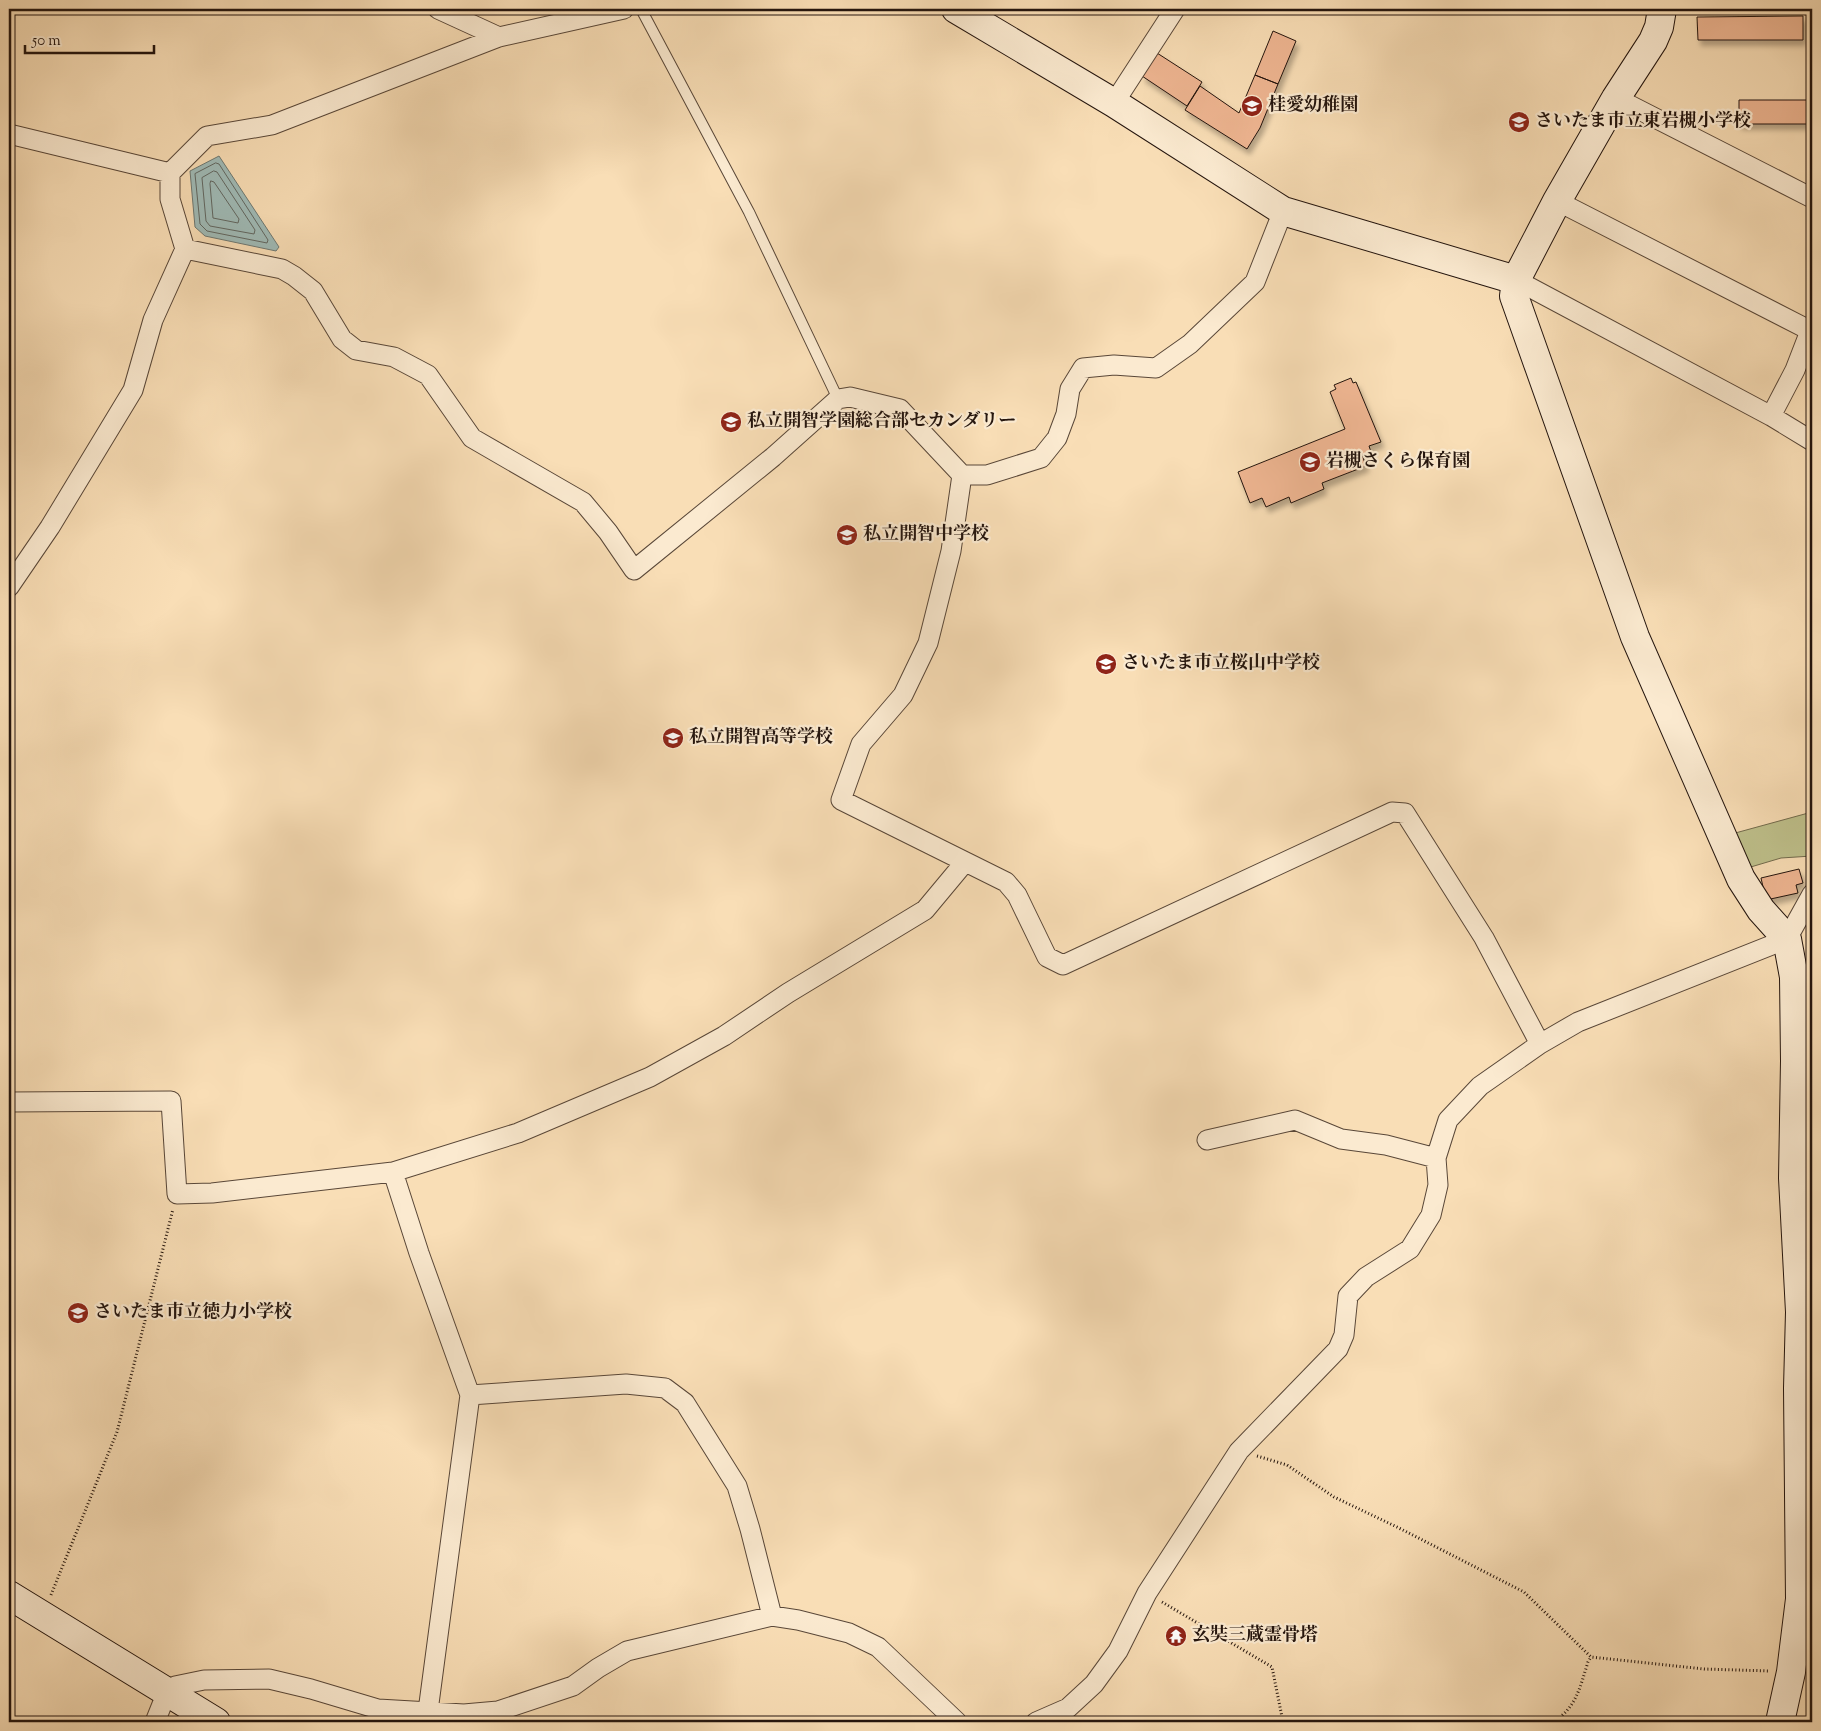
<svg xmlns="http://www.w3.org/2000/svg" width="1821" height="1731" font-family="'Sorts Mill Goudy','Noto Serif JP',serif">
<style>
.green{fill:#bfc18c;stroke:#726b4d}
.water{fill:#a0bbb7;stroke:#6e7973}
.lines{fill:none;stroke-linecap:round;stroke-linejoin:round}
.shore{stroke:#626862;stroke-width:1}
.building{fill:#eeb591;stroke:#24150e;filter:url(#shadow)}
.lane-casing{stroke:#594738;stroke-width:12}
.street-casing{stroke:#594738;stroke-width:21}
.secondary-casing{stroke:#24150e;stroke-width:30}
.path{stroke:#24150e;stroke-width:3;stroke-dasharray:1 2.5;stroke-linecap:butt}
.lane{stroke:#fbead0;stroke-width:10}
.street{stroke:#fbead0;stroke-width:19}
.secondary{stroke:#fbead0;stroke-width:28}
.labels{text-anchor:middle;dominant-baseline:central;stroke-width:4.5;stroke-linejoin:round;paint-order:stroke}
.poi-label{font-size:18px;font-weight:bold;fill:#24150e;stroke:#fbead0;text-anchor:start}
</style>
<defs>
<filter id="shadow"><feDropShadow dx="3" dy="5.5" stdDeviation="2.5" flood-color="#0004"/></filter>
</defs>
<rect width="100%" height="100%" fill="#f9deb6"/>
<filter id="stains"><feTurbulence type="fractalNoise" baseFrequency=".004" numOctaves="4"/><feColorMatrix values="0 0 0 0 .2 0 0 0 0 .09 0 0 0 0 .02 0 0 0 .5 -.17"/></filter>
<radialGradient id="worn" r=".72"><stop offset=".6" stop-color="#630" stop-opacity="0"/><stop offset="1" stop-color="#630" stop-opacity=".3"/></radialGradient>
<path class="green" d="M 1812,812 L 1812,856 L 1781,858 L 1744,869 L 1728,835 Z"/>
<path class="water" d="M 219,156 L 279,247 L 276,251 L 205,236 L 195,227 L 190,171 Z"/>
<g class="lines">
<path class="shore" d="M 216,163 L 219,164 L 268,240 L 267,243 L 207,231 L 200,224 L 195,174 Z
M 214,171 L 217,172 L 255,230 L 254,234 L 210,226 L 206,221 L 202,178 Z
M 211,181 L 214,182 L 239,219 L 238,223 L 213,218 L 210,184 Z"/>
</g>
<path class="building" d="M 1803,16 L 1803,40 L 1698,40 L 1697,17 Z
M 1273,31 L 1296,41 L 1278,84 L 1255,75 Z
M 1157,53 L 1202,82 L 1187,106 L 1142,76 Z
M 1255,75 L 1278,84 L 1260,128 L 1247,149 L 1185,110 L 1200,86 L 1239,113 Z
M 1739,100 L 1812,100 L 1812,124 L 1739,124 Z
M 1351,378 L 1353,383 L 1356,382 L 1381,442 L 1369,446 L 1371,452 L 1362,455 L 1366,466 L 1322,483 L 1324,489 L 1291,503 L 1289,497 L 1266,507 L 1262,498 L 1250,503 L 1238,472 L 1345,429 L 1330,392 L 1336,389 L 1334,385 Z
M 1799,869 L 1803,883 L 1796,885 L 1798,893 L 1766,900 L 1761,878 Z"/>
<g class="lines">
<g class="lane-casing">
<path id="lane" d="M 641,9 L 749,212 L 838,399"/>
</g>
<g class="street-casing">
<path id="street" d="M 438,9 L 499,37
M 624,9 L 499,37 L 272,125 L 207,136 L 170,173 L 170,199 L 185,249 L 282,269 L 294,276 L 313,291 L 342,339 L 356,350 L 394,357 L 428,375 L 472,438 L 583,502 L 608,532 L 634,570 L 773,457 L 838,399 L 850,397 L 900,409 L 962,475 L 987,475 L 1041,458 L 1057,438 L 1066,414 L 1070,389 L 1083,368 L 1114,365 L 1156,368 L 1190,344 L 1255,282 L 1283,211
M 1616,98 L 1812,198
M 1114,103 L 1175,9
M 9,134 L 170,173
M 1557,201 L 1811,331
M 1516,280 L 1771,416 L 1812,441
M 1771,416 L 1795,370 L 1812,326
M 962,475 L 951,551 L 928,643 L 903,695 L 861,744 L 841,800 L 1006,882 L 1017,895 L 1047,957 L 1063,965 L 1392,812 L 1405,813 L 1484,938 L 1540,1044
M 9,587 L 50,527 L 133,390 L 153,320 L 185,249
M 9,1102 L 171,1101 L 177,1194 L 212,1193 L 393,1172 L 518,1133 L 650,1077 L 724,1036 L 788,993 L 925,910 L 965,862
M 1207,1140 L 1295,1120 L 1341,1139 L 1386,1145 L 1436,1158
M 393,1172 L 419,1253 L 470,1395 L 428,1711
M 470,1395 L 626,1384 L 665,1388 L 685,1403 L 737,1486 L 750,1529 L 772,1616
M 155,1722 L 167,1692 L 175,1686 L 204,1680 L 269,1679 L 311,1689 L 378,1709 L 464,1714 L 498,1711 L 573,1686 L 598,1668 L 627,1651 L 772,1616 L 798,1620 L 849,1633 L 878,1647 L 957,1722
M 1036,1722 L 1068,1708 L 1094,1684 L 1118,1651 L 1147,1593 L 1239,1451 L 1338,1349 L 1344,1335 L 1348,1296 L 1366,1277 L 1410,1249 L 1431,1215 L 1438,1185 L 1436,1158 L 1448,1120 L 1480,1086 L 1540,1044 L 1578,1022 L 1787,939 L 1812,894"/>
</g>
<g class="secondary-casing">
<path id="secondary" d="M 956,9 L 1114,103 L 1283,211 L 1516,280
M 1662,9 L 1659,27 L 1653,41 L 1616,98 L 1557,201 L 1516,280 L 1514,296 L 1635,637 L 1741,879 L 1761,910 L 1787,939 L 1794,977 L 1795,1061 L 1793,1178 L 1800,1312 L 1798,1388 L 1800,1599 L 1791,1672 L 1780,1722
M 9,1595 L 216,1722"/>
</g>
<path class="path" d="M 1257,1456 L 1287,1465 L 1334,1497 L 1399,1528 L 1524,1592 L 1591,1657 L 1704,1669 L 1770,1671
M 51,1595 L 117,1432 L 173,1209
M 1162,1602 L 1272,1667 L 1283,1722
M 1554,1722 C 1577,1706 1580,1687 1588,1662 L 1591,1657"/>
<use href="#lane" class="lane"/>
<use href="#street" class="street"/>
<use href="#secondary" class="secondary"/>
</g>
<defs>
<g id="school-disc" transform="scale(1.125)"><circle r="9.5" fill="#8f2418" stroke="#fbead0"/><path d="M0-5L7-2L0 1L-7-2ZM-4 1L0 2.5L4 1V4Q0 6-4 4Z" fill="#fff"/></g>
<g id="temple-disc" transform="scale(1.125)"><circle r="9.5" fill="#8f2418" stroke="#fbead0"/><path d="M0-6L5-2H3V0L6.5 2.5H4V6H1.5V3h-3V6H-4V2.5H-6.5L-3 0V-2H-5Z" fill="#fff"/></g>
</defs>
<g fill-rule="evenodd">
<use href="#school-disc" x="1252" y="106"/>
<use href="#school-disc" x="1519" y="122"/>
<use href="#school-disc" x="731" y="422"/>
<use href="#school-disc" x="1310" y="462"/>
<use href="#school-disc" x="847" y="535"/>
<use href="#school-disc" x="1106" y="664"/>
<use href="#school-disc" x="673" y="738"/>
<use href="#school-disc" x="78" y="1313"/>
<use href="#temple-disc" x="1176" y="1636"/>
</g>
<g class="labels">
<g class="poi-label">
<text x="1268" y="106">桂愛幼稚園</text>
<text x="1535" y="122">さいたま市立東岩槻小学校</text>
<text x="747" y="422">私立開智学園総合部セカンダリー</text>
<text x="1326" y="462">岩槻さくら保育園</text>
<text x="863" y="535">私立開智中学校</text>
<text x="1122" y="664">さいたま市立桜山中学校</text>
<text x="689" y="738">私立開智高等学校</text>
<text x="94" y="1313">さいたま市立徳力小学校</text>
<text x="1192" y="1636">玄奘三蔵霊骨塔</text>
</g>
</g>
<rect width="1821" height="1731" fill="none" stroke="#f9deb6" stroke-width="30"/>
<rect x="10" y="10" width="1801" height="1711" fill="none" stroke="#24150e" stroke-width="2.5"/>
<rect x="15" y="15" width="1791" height="1701" fill="none" stroke="#24150e"/>
<path d="M25 45v8h129v-8" fill="none" stroke="#24150e" stroke-width="2.5"/>
<text x="32" y="45" font-size="15" fill="#24150e" stroke="#fbead0" stroke-width="4" paint-order="stroke">50 m</text>
<rect width="100%" height="100%" filter="url(#stains)"/>
<rect width="100%" height="100%" fill="url(#worn)"/>
</svg>
